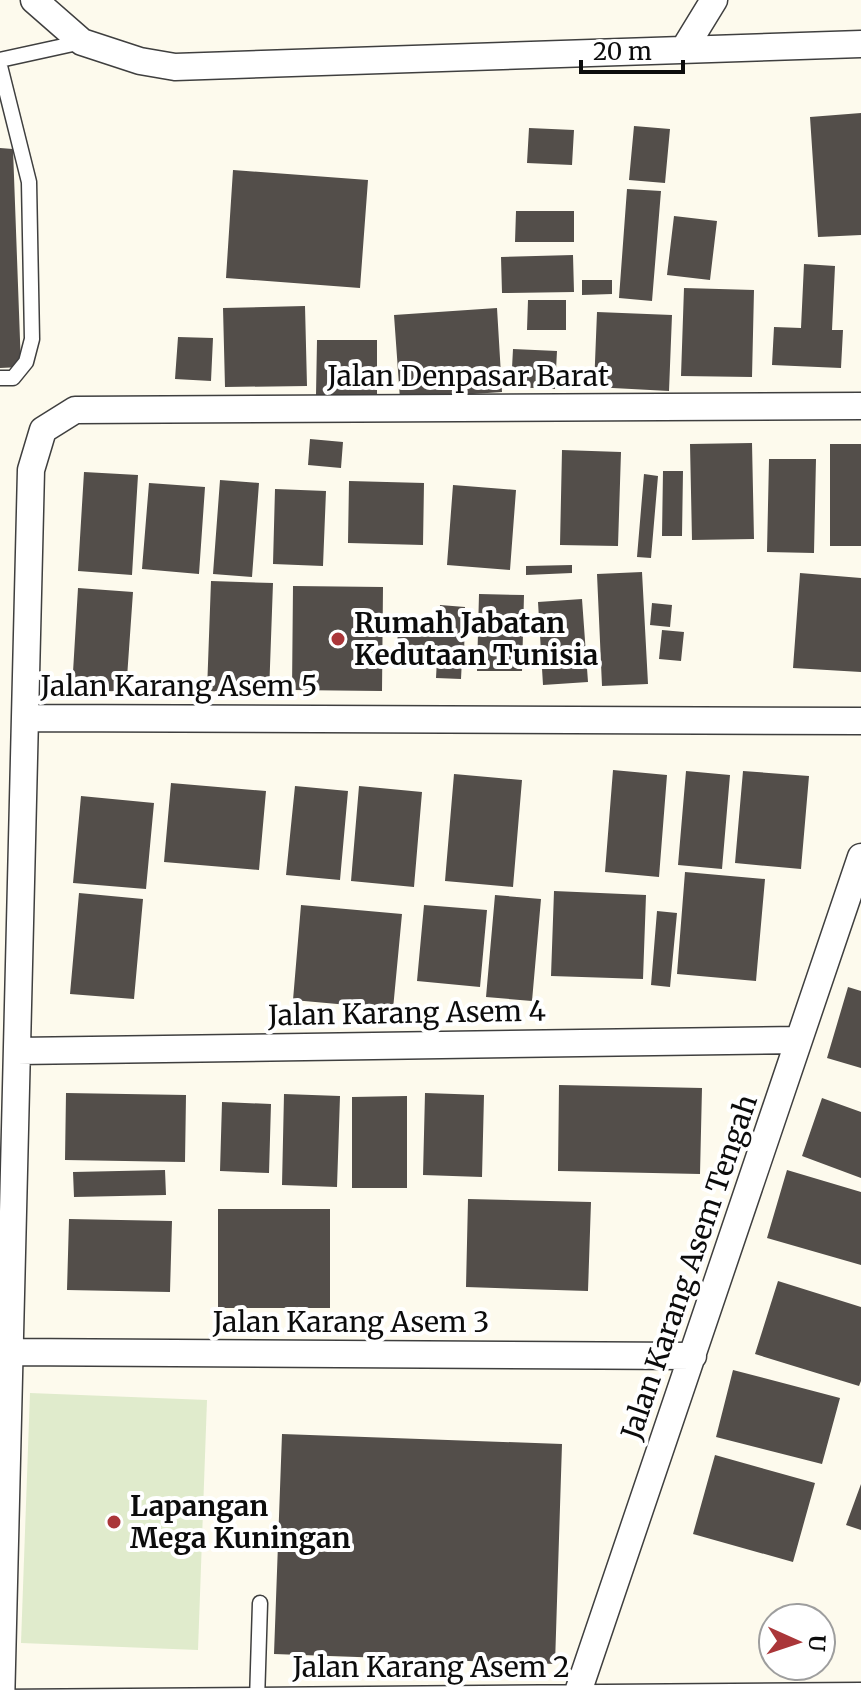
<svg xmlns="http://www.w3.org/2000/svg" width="861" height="1706" font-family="Merriweather,serif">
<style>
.pitch{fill:#e0ebcc}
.building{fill:#534e4a}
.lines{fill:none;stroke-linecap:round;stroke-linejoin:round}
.lane-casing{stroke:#3f3f3f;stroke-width:17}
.street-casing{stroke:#3f3f3f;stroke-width:29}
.lane{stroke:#fff;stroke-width:14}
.street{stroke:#fff;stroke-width:26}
.poi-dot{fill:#aa3639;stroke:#fff;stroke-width:3}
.labels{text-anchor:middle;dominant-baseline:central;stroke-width:8;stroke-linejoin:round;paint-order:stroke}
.street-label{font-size:28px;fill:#0c0c0c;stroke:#fff}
.poi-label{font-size:28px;font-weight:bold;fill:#0c0c0c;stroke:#fff;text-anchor:start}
</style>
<rect width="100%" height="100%" fill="#fdfaed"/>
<path class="pitch" d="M 30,1393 L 207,1400 L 198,1650 L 21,1643 Z"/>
<path class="building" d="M 861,113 L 861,235 L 818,237 L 810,117 Z
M 634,126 L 670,129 L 665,183 L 629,180 Z
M 529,128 L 574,130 L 572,165 L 527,163 Z
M 0,148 L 13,149 L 21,367 L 0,368 Z
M 233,170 L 368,180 L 360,288 L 226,278 Z
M 627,189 L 661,191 L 652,301 L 619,298 Z
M 516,211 L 574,211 L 574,242 L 515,242 Z
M 674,216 L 717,221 L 710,280 L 667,275 Z
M 573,255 L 574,292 L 502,293 L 501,257 Z
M 804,264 L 835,266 L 832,330 L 843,330 L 841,368 L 772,365 L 774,327 L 801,328 Z
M 582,280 L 612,280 L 612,294 L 582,295 Z
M 684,288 L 754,290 L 752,377 L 681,376 Z
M 528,300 L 566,300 L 566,330 L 527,330 Z
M 305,306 L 307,386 L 225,387 L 223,308 Z
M 497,308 L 502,392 L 400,399 L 394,315 Z
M 597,312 L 672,315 L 669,391 L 594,387 Z
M 178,337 L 213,338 L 211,381 L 175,379 Z
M 317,340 L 377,340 L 377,395 L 316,395 Z
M 513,349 L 557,351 L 555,389 L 511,387 Z
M 310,439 L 343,442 L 341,468 L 308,465 Z
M 752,443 L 754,539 L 692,540 L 690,444 Z
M 830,444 L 861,444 L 861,546 L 830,546 Z
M 562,450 L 621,452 L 618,546 L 560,545 Z
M 769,459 L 816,459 L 814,553 L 767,552 Z
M 663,471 L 683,471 L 682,536 L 662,536 Z
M 84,472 L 138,475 L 132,575 L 78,571 Z
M 644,474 L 658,476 L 651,558 L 637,557 Z
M 220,480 L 259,483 L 252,577 L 213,574 Z
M 349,481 L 424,483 L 423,545 L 348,543 Z
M 149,483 L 205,487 L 199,574 L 142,569 Z
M 453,485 L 516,490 L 510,570 L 447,565 Z
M 275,489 L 326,491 L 323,566 L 273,564 Z
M 572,565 L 572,573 L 526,575 L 526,566 Z
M 642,572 L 648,684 L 602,686 L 597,574 Z
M 800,573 L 861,578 L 861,672 L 793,668 Z
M 211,581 L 273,583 L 269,694 L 207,691 Z
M 293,586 L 383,587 L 382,691 L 292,690 Z
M 78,588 L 133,592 L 126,692 L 72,689 Z
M 479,594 L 524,595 L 522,671 L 477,671 Z
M 582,599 L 588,682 L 543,685 L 538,602 Z
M 652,603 L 672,605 L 670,627 L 650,625 Z
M 440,605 L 465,607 L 464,659 L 462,659 L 461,679 L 436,678 L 437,659 L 397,658 L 398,619 L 439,620 Z
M 662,630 L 684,632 L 681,661 L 659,659 Z
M 613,770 L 667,775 L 659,877 L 605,872 Z
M 686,771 L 730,775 L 722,869 L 678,865 Z
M 743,771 L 809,776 L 801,869 L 735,863 Z
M 454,774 L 522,780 L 513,887 L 445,881 Z
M 171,783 L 266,791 L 259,870 L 164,862 Z
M 295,786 L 348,791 L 340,880 L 286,875 Z
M 359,786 L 422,792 L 414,887 L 351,881 Z
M 81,796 L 154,803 L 146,889 L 73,883 Z
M 685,872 L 765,879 L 756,981 L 677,974 Z
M 554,891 L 646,895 L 643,979 L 551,976 Z
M 79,893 L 143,899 L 134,999 L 70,994 Z
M 495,895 L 541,899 L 532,1001 L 486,997 Z
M 301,905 L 402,914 L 393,1009 L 293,1000 Z
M 424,905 L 487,910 L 480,987 L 417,981 Z
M 657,911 L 677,913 L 670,987 L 651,985 Z
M 848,987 L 861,991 L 861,1068 L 827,1058 Z
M 559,1085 L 702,1088 L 700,1174 L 558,1171 Z
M 66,1093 L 186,1095 L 185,1162 L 65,1160 Z
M 425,1093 L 484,1095 L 482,1177 L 423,1175 Z
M 284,1094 L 340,1096 L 337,1187 L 282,1185 Z
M 407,1096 L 407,1188 L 352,1188 L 352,1097 Z
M 822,1098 L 861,1112 L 861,1178 L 802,1156 Z
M 222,1102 L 271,1104 L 269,1173 L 220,1171 Z
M 165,1170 L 166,1195 L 74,1197 L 73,1172 Z
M 787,1170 L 861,1192 L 861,1265 L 767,1238 Z
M 468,1199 L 591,1202 L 588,1291 L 466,1287 Z
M 218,1209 L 330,1209 L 330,1308 L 218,1308 Z
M 69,1219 L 172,1221 L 170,1292 L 67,1290 Z
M 778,1281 L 861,1307 L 861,1381 L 859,1386 L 755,1354 Z
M 733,1370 L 840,1398 L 822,1464 L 716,1437 Z
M 282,1434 L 562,1444 L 555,1664 L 274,1654 Z
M 715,1455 L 815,1483 L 793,1562 L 693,1534 Z
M 861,1484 L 861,1530 L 846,1525 Z"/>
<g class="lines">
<g class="lane-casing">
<path id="lane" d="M 0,60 L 82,42
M 0,66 L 29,182 L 32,339 L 26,362 L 13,378 L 0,378
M 257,1701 L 260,1603"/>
</g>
<g class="street-casing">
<path id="street" d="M 34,0 L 82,42 L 140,61 L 175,67 L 861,44
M 684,49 L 714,0
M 25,718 L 861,721
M 17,1051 L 799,1040
M 9,1352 L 693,1356
M 576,1698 L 861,857
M 1,1703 L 861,1696
M 1,1706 L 31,470 L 43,430 L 75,410 L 861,406"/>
</g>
<use href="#lane" class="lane"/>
<use href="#street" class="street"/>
</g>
<g class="poi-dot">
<circle cx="338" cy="639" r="8"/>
<circle cx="114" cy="1522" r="8"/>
</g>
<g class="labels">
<g class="street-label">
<text x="468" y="376">Jalan Denpasar Barat</text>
<text x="179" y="686">Jalan Karang Asem 5</text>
<text transform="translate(407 1013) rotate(-1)">Jalan Karang Asem 4</text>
<text transform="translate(689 1267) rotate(-71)">Jalan Karang Asem Tengah</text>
<text x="351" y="1322">Jalan Karang Asem 3</text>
<text x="431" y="1667">Jalan Karang Asem 2</text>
</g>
<g class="poi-label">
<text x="354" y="623">Rumah Jabatan<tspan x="354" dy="32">Kedutaan Tunisia</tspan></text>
<text x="130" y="1506">Lapangan<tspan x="130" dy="32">Mega Kuningan</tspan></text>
</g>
</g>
<g transform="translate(797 1642) rotate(93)"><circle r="38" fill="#ffffff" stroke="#9e9e9e" stroke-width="2"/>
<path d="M0-6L14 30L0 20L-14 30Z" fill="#aa3639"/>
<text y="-12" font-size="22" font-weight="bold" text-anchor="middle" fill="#0c0c0c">U</text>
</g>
<path d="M581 60v12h102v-12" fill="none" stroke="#0c0c0c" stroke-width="4"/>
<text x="593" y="60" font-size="24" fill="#0c0c0c" stroke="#ffffff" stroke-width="6" paint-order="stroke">20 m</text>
</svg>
